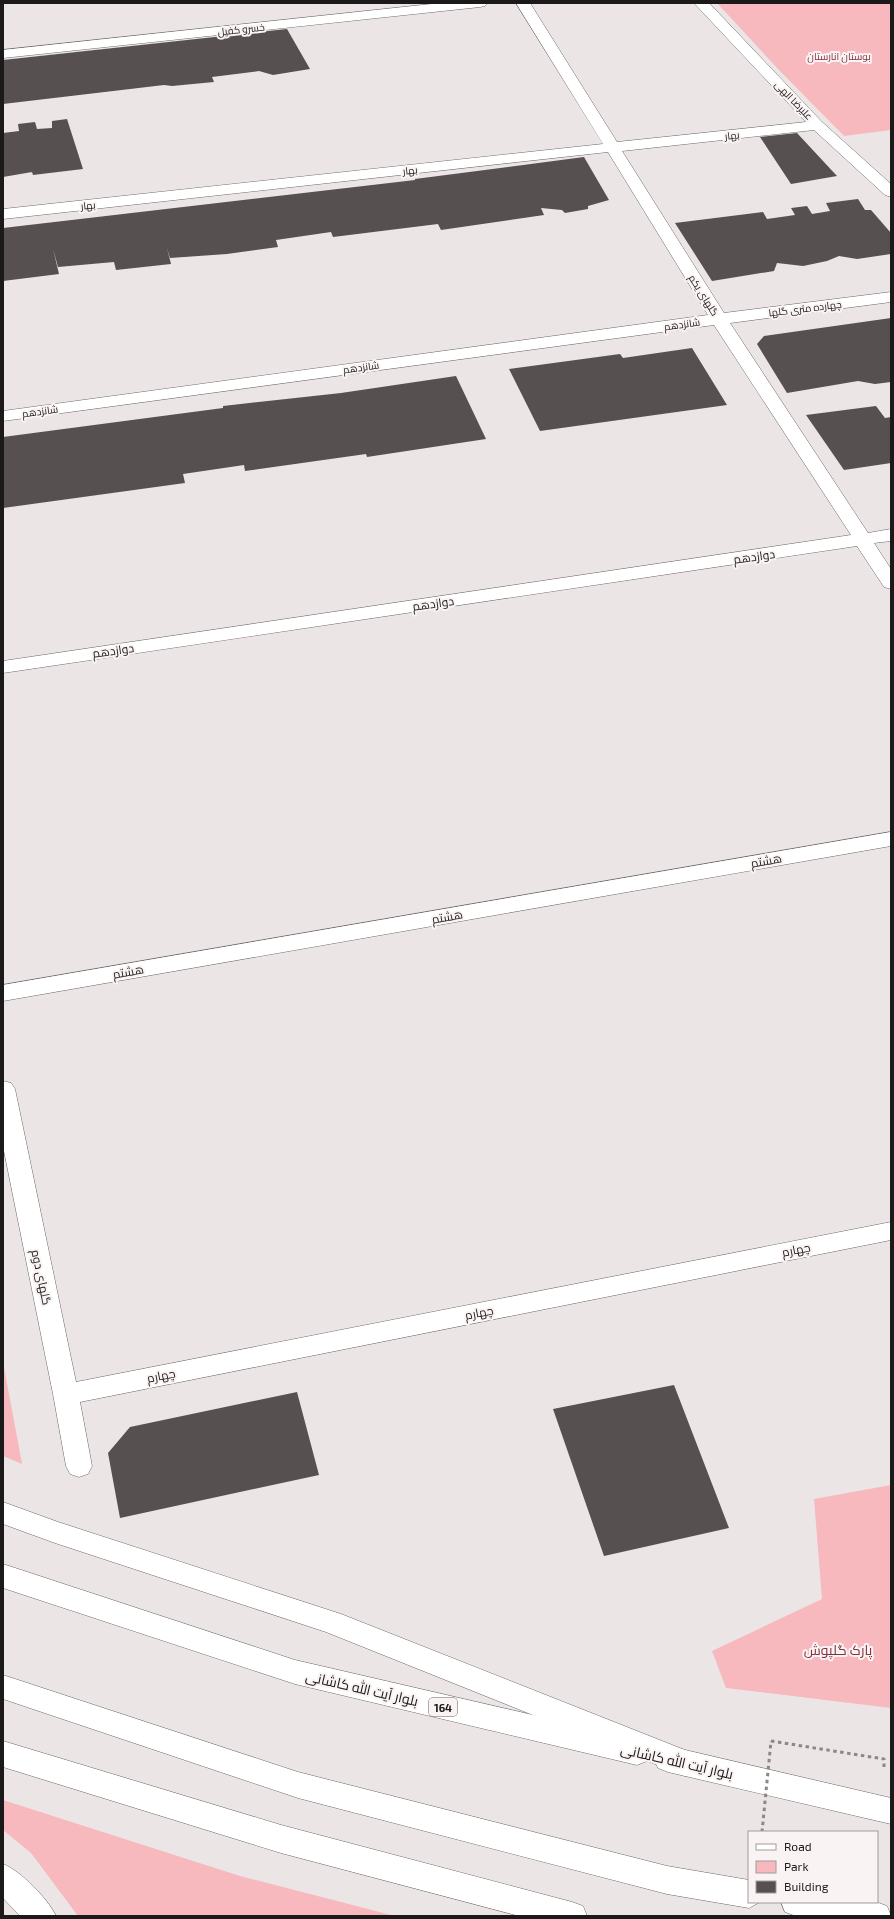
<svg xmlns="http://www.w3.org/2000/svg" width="894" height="1919" font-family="'Exo 2',Cairo,sans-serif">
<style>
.green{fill:#f7b9be}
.building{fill:#565051}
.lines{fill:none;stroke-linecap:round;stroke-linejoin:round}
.street-casing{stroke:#6d6767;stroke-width:1}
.primary-casing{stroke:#6d6767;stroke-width:1}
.highway-casing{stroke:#6d6767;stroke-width:1}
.path{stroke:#8d8888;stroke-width:3;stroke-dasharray:3.5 3.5;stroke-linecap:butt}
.street{fill:#fff;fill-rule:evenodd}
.primary{fill:#fff;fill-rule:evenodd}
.highway{fill:#fff;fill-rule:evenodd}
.path-bridge{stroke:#8d8888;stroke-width:3;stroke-dasharray:3.5 3.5;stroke-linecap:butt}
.labels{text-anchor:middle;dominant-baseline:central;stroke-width:4;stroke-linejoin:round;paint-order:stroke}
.far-street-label{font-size:10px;fill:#1b1919;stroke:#faf3f3}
.far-park-label{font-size:10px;fill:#84323f;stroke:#faf3f3}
.shield{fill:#faf3f3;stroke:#5e5a5a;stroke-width:1}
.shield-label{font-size:11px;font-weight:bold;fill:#1b1919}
.street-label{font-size:12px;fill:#1b1919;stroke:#faf3f3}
.near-park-label{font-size:14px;fill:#84323f;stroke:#faf3f3}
.near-street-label{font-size:14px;fill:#1b1919;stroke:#faf3f3}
</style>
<rect width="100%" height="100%" fill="#ece5e6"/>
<path class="green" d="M 717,3 L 891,3 L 891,130 L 844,136 L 778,69 Z
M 3,1362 L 22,1464 L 3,1456 Z
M 891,1485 L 891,1708 L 726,1688 L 712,1651 L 822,1599 L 814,1499 Z
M 3,1800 L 240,1876 L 395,1916 L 78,1916 L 31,1853 L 3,1830 Z"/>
<path class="building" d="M 287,29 L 310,69 L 273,75 L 259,71 L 212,77 L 214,82 L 172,86 L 164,85 L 3,104 L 3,60 Z
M 67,119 L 83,169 L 33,175 L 29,163 L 32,172 L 3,177 L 3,133 L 19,131 L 18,124 L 35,122 L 37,129 L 52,128 L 52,121 Z
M 797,133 L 837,176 L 791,184 L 760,137 Z
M 584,157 L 609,200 L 588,206 L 588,209 L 565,213 L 562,210 L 541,208 L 544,215 L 441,230 L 438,224 L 333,237 L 331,232 L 276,240 L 278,247 L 227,254 L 170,258 L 167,248 L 171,264 L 116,270 L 114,262 L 58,267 L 53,249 L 59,274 L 3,281 L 3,228 L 415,180 L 415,179 Z
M 858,199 L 865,210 L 871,210 L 891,233 L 891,254 L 857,259 L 839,256 L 827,261 L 803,266 L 777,263 L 774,271 L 712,281 L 675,223 L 763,212 L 767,219 L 795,215 L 791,208 L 807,206 L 812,214 L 830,211 L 826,203 Z
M 891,318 L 891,382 L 875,384 L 858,381 L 787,393 L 757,344 L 764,336 Z
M 692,348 L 727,405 L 540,431 L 509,369 L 620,354 L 623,358 Z
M 456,376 L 486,439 L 367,457 L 366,454 L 245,471 L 244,465 L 183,474 L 185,483 L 3,508 L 3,437 L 223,408 L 223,406 L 341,393 Z
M 876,406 L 885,418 L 891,417 L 891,463 L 844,470 L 806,415 Z
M 674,1385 L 729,1528 L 604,1556 L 553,1409 Z
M 297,1392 L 319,1475 L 120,1518 L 108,1453 L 130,1427 Z"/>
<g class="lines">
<g class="street-casing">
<path id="street" d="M 441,3 L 487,3 L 485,6 L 480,7 L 3,58 L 3,50 Z
M 516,3 L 530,3 L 617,142 L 806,122 L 694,3 L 709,3 L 822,122 L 891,184 L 891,197 L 885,195 L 814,130 L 622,151 L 724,313 L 891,292 L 891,302 L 730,323 L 868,533 L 891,529 L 891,541 L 874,543 L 891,569 L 891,589 L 884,587 L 857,546 L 3,673 L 3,661 L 851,535 L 714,325 L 3,421 L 3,411 L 708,315 L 608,152 L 3,219 L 3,209 L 603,144 Z
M 891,832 L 891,846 L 3,1001 L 3,985 Z
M 3,1081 L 11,1083 L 15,1089 L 76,1382 L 891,1222 L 891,1240 L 80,1402 L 92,1466 L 88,1474 L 79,1477 L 70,1474 L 66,1466 L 53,1394 L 3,1146 Z"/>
</g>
<g class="primary-casing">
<path id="primary" d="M 3,1564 L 295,1660 L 637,1739 L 647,1743 L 651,1752 L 647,1761 L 637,1765 L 295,1684 L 3,1588 Z
M 3,1675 L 298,1772 L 667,1866 L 749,1880 L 749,1902 L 760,1902 L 749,1908 L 667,1894 L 298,1798 L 3,1699 Z
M 3,1741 L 281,1825 L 572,1902 L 583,1906 L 587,1916 L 519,1916 L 281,1853 L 3,1767 Z
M 668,1746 L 891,1798 L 891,1824 L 668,1772 L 658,1768 L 654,1759 L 658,1750 Z
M 781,1902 L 876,1902 L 887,1906 L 891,1916 L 796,1916 L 785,1912 Z"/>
</g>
<g class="highway-casing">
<path id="highway" d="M 3,1502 L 58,1522 L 341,1614 L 695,1754 L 699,1763 L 695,1772 L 685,1776 L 326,1632 L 55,1543 L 3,1524 Z
M 3,1864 C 21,1871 48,1899 56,1916 L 20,1916 L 3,1898 Z"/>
</g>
<path class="path" d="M 771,1741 L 884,1759 L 884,1770"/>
<use href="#street" class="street"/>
<use href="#primary" class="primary"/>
<use href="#highway" class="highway"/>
<path class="path-bridge" d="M 762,1832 L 771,1741"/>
</g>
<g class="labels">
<g class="far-street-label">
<text transform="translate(241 29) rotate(-6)">خسرو کفیل</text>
<text transform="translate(794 100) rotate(46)">علیرضا الهی</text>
<text transform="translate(732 135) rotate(-7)">بهار</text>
<text transform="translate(410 170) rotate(-6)">بهار</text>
<text transform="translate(88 205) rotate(-6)">بهار</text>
<text transform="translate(704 295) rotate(58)">گلهای یکم</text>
<text transform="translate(805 308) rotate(-7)">چهارده متری گلها</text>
<text transform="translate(682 324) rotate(-8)">شانزدهم</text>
<text transform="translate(361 367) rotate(-8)">شانزدهم</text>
<text transform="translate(40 411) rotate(-8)">شانزدهم</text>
</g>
<g class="far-park-label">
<text x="839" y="56">بوستان انارستان</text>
</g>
<rect class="shield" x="429" y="1698" width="28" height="18" rx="3"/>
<g class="shield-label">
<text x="443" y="1707">164</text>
</g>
<g class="street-label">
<text transform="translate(754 556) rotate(-8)">دوازدهم</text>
<text transform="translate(433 603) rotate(-8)">دوازدهم</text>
<text transform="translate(113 650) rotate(-8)">دوازدهم</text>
<text transform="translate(766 860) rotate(-10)">هشتم</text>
<text transform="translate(447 916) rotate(-10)">هشتم</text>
<text transform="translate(128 971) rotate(-10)">هشتم</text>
<text transform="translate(796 1249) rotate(-11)">چهارم</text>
<text transform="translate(42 1277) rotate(78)">گلهای دوم</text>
<text transform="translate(479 1312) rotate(-11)">چهارم</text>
<text transform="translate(161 1375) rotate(-11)">چهارم</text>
</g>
<g class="near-park-label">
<text x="838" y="1649">پارک گلپوش</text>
</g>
<g class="near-street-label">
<text transform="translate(362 1688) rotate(13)">بلوار آیت الله کاشانی</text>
<text transform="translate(677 1761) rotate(13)">بلوار آیت الله کاشانی</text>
</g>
</g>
<rect width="894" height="1919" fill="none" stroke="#1b1919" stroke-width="8"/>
<rect x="748" y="1831" width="130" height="72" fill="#faf3f3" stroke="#a19c9c"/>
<rect x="756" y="1844" width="20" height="6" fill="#ffffff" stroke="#a19c9c"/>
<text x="784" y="1851" font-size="12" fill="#1b1919">Road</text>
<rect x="756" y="1861" width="20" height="12" fill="#f7b9be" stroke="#a19c9c"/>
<text x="784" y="1871" font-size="12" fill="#1b1919">Park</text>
<rect x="756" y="1881" width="20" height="12" fill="#565051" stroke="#a19c9c"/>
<text x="784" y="1891" font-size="12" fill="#1b1919">Building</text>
</svg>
